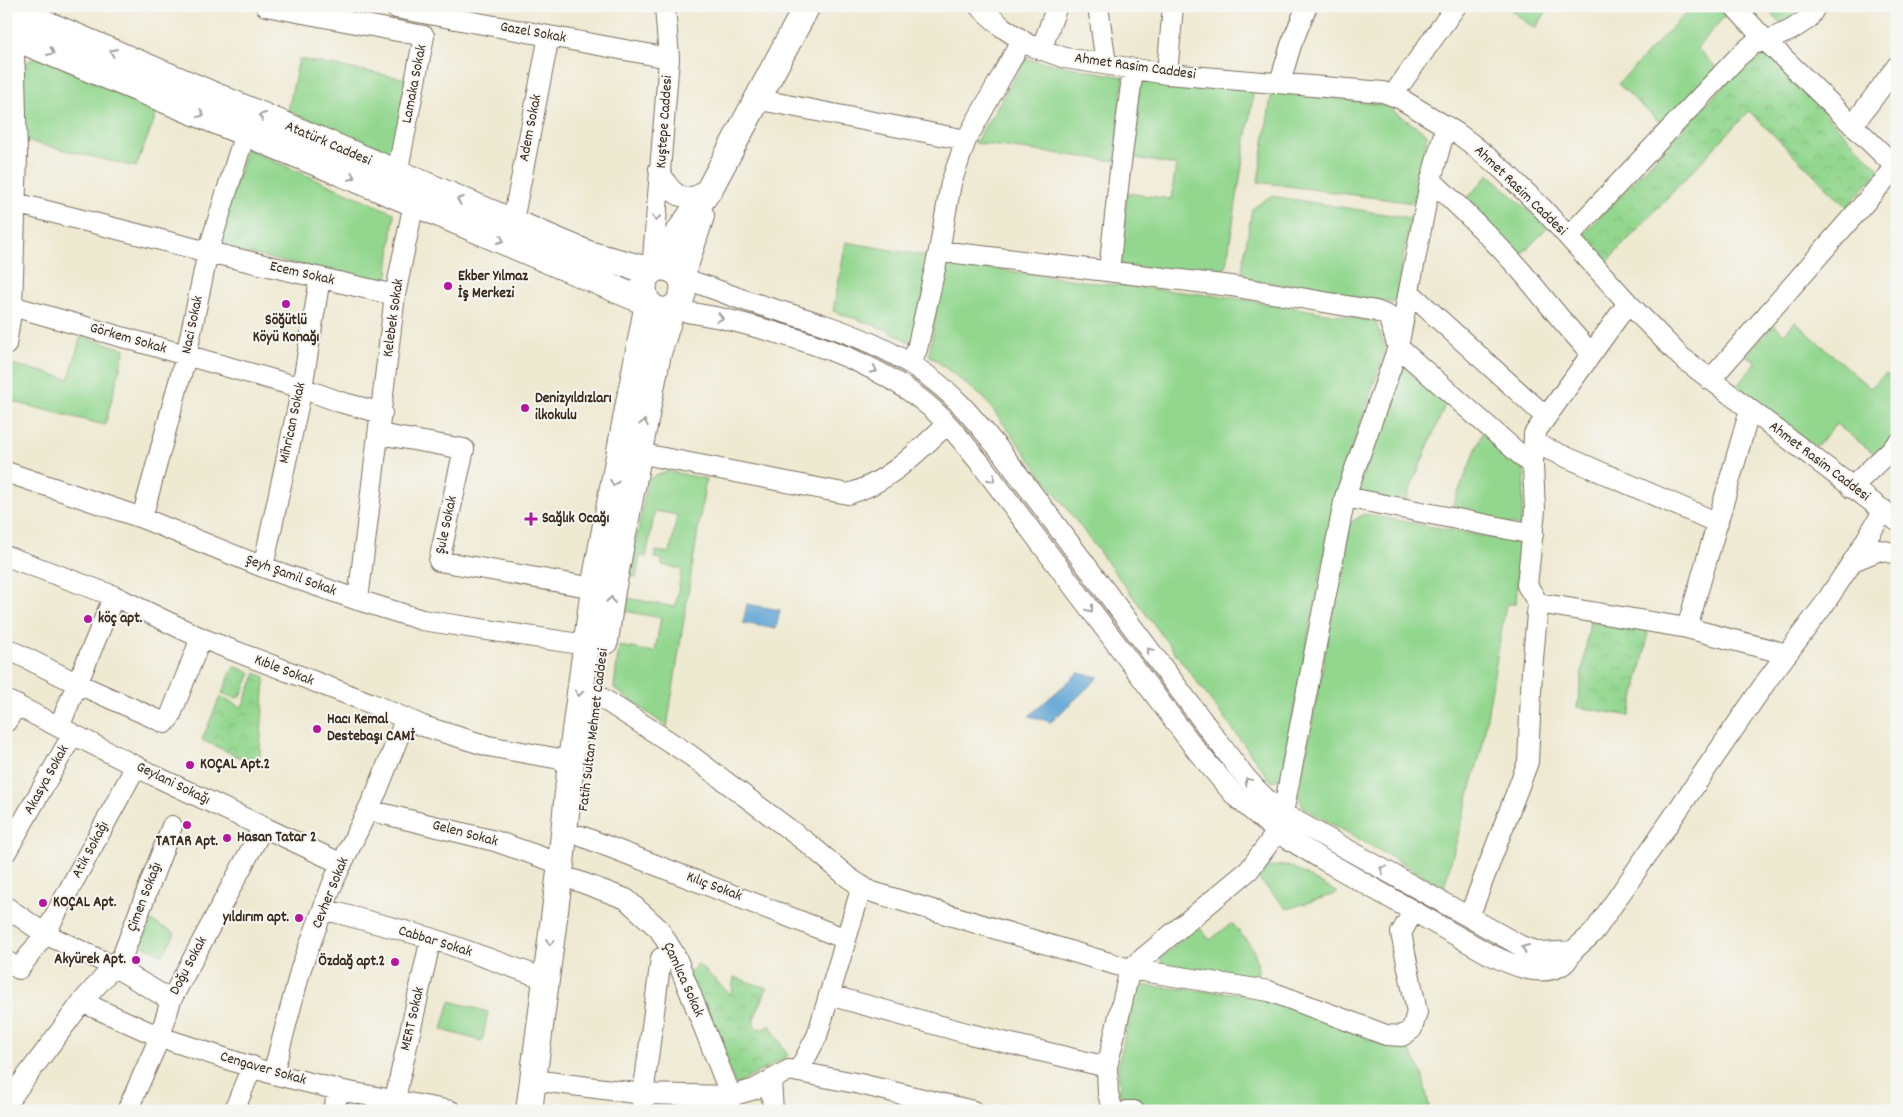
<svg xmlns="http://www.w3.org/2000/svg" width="1903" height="1117" font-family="Dekko,sans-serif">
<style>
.green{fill:#93d78f;stroke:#678056}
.park{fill:url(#park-crowns);stroke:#678056}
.water{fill:#5ea4d4;stroke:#4c6779}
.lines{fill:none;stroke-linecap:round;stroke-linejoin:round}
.minor-casing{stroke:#7a6d5d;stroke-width:22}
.major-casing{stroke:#7a6d5d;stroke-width:28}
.minor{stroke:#fff;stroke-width:20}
.major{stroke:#fff;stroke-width:26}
.oneway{stroke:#a79f9a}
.poi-dot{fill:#b5179e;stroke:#f6f6f2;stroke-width:2}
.labels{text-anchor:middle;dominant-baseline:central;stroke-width:4;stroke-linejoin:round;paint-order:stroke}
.street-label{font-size:15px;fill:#3b2a1e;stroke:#f6f6f2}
.poi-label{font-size:15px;font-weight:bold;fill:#3b2a1e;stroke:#f6f6f2;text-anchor:start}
</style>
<defs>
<pattern id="park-crowns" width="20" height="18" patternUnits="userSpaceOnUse" patternTransform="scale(1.25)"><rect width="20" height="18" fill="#93d78f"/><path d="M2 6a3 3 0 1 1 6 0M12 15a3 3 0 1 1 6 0" fill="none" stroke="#80b97b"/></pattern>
</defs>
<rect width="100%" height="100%" fill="#f6f6f2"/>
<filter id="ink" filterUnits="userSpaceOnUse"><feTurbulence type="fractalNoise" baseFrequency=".02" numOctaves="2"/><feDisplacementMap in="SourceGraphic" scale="10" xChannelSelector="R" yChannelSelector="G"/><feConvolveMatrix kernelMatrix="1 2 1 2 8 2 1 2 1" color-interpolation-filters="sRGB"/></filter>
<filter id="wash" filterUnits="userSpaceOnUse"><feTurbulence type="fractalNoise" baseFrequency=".0096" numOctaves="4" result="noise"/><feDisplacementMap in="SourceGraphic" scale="20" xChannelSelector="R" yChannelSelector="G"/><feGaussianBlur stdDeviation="1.12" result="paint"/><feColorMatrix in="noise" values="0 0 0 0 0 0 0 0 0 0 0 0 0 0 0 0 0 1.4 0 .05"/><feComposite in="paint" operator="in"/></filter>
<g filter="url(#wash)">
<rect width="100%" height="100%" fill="#eee9d1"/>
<path class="green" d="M 1506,6 L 1550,6 L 1535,29 Z
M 1692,6 L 1724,6 L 1729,11 L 1697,48 L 1718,69 L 1664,126 L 1618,84 Z
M 1762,6 L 1808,6 L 1782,24 Z
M 36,56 L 158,110 L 136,167 L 22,140 L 22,66 Z
M 299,59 L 407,79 L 393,154 L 288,111 Z
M 1026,59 L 1124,77 L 1115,161 L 975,143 Z
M 1140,77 L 1254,89 L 1226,267 L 1210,276 L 1121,265 L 1127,193 L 1171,199 L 1176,165 L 1129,157 Z
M 1272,90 L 1384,105 L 1427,134 L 1414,203 L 1258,182 Z
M 246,149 L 394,213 L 387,284 L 217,247 Z
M 1489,174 L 1547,228 L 1518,258 L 1463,203 Z
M 1271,196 L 1410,218 L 1395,303 L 1247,279 L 1242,270 L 1252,209 Z
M 846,242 L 932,257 L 913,344 L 885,329 L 833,311 Z
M 952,263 L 1106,284 L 1228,297 L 1375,321 L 1386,349 L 1336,493 L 1281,778 L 1272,782 L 984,398 L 929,355 L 943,268 Z
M 1795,322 L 1870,388 L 1886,373 L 1897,383 L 1897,433 L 1875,454 L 1836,424 L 1816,447 L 1735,388 L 1756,363 L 1746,355 L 1774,325 L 1784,334 Z
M 81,336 L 125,349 L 105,425 L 6,400 L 12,364 L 69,379 Z
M 1408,364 L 1447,400 L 1405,502 L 1360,494 L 1359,484 L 1403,366 Z
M 1484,430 L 1521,464 L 1525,476 L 1521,526 L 1450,512 Z
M 668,471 L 706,479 L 667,727 L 614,688 L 619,646 L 655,652 L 661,618 L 625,611 L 627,598 L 675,607 L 682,569 L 662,565 L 662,559 L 654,558 L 656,551 L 670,553 L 677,515 L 655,511 L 646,557 L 640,556 L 636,577 L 630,576 L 647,481 L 654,476 Z
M 1364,514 L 1520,543 L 1516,604 L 1506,604 L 1482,747 L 1444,887 L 1304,808 L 1298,796 L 1350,523 Z
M 1288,865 L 1338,893 L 1287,909 L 1256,876 L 1267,867 Z
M 151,921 L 175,933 L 163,955 L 140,944 Z
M 1232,923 C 1250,946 1261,951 1257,983 L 1161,969 L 1161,958 L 1198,926 L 1210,940 Z
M 1135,985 L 1268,996 L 1385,1046 L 1408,1048 L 1422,1073 L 1430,1111 L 1176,1111 L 1143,1104 L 1133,1104 L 1120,1094 L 1118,1068 Z
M 450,1001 L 488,1012 L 482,1041 L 442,1030 Z"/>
<path class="park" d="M 1755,53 L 1766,54 L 1880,170 L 1847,207 L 1749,111 L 1605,264 L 1580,238 Z
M 1590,620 L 1646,627 L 1648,636 L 1630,716 L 1577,707 Z
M 234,666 L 251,673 L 241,696 L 235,698 L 222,693 Z
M 256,673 L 265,677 L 259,766 L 202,740 L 220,697 L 242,707 Z
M 698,964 L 729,993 L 732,992 L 734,977 L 767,988 L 754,1019 L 754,1025 L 757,1028 L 763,1029 L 770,1025 L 788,1056 L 736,1085 L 687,975 Z"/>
<path class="water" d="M 747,604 L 780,610 L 776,629 L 743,623 Z
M 1078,673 L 1099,677 L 1051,722 L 1029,716 Z"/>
</g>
<g filter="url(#ink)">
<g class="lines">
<g class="minor-casing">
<path id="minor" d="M 266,6 L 424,36
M 979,6 L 1002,27 L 1029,45 L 1065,58 L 1167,74 L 1383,92 L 1401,99 L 1457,133 L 1473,145 L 1503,170 L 1543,209 L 1628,303 L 1681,357 L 1897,521
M 1098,6 L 1106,64
M 1734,6 L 1766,41 L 1897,168
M 396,8 L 669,58
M 1041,50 L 1057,6
M 1167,74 L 1173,6
M 1280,82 L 1291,45 L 1307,6
M 1393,95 L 1456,6
M 756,99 L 966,140
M 1853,125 L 1897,66
M 1446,126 L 1430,183 L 1398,347 L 1345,497 L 1533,534
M 659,169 C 670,195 685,207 710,188
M 397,174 L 424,36
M 1431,180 C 1462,209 1493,239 1522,272 C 1545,299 1566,327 1591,353
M 15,203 L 208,252 L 395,295
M 513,221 L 549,36
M 1568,237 L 1738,57 L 1753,44 L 1766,41 L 1791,30 L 1808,19 L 1816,6
M 939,251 L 1231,286 L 1376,311 L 1388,316 L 1398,347 L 1533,466
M 652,271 L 669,58 L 665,6
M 1109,271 L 1119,179 L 1133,69
M 682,279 C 705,284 727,295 750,302 C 826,325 902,344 959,403 C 973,417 986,434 999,449 L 1238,768 C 1253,787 1270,805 1291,818 L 1521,946 L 1542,953 L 1573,951
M 1409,292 L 1546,417
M 12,306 L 302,388 L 340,402 L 382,413
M 672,309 C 690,313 707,315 725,319 C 797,337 873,358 930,407 C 950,424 965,445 981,464 L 1197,751 L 1236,797 L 1277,832 L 1320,858 L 1487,953 C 1508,963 1539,979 1562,965 C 1568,962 1570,955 1574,950 C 1580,944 1588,938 1594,932 L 1768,679 L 1823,606 L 1857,555 L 1884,510
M 6,345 L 12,306 L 17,156 L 15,73 L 12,25
M 911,364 L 917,349 L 939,251 L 951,183 L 966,140 L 1022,40
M 1710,380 L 1896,167
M 379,434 L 464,449 L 439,561 L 594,588
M 1534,443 L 1718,523
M 638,453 L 848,494 C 888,483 918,451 947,424
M 6,472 L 142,518 L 263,567 L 358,600 L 422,620 L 586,645
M 1851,488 L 1897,444
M 142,518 L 186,356 L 208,252 L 245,133
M 6,556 L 114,596 L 201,638 L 370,703 L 423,726 L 488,746 L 571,761
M 1853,561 L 1880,550 L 1897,554
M 263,567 L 302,388 L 320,278
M 358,600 L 395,295 L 414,203
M 1538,603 L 1687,628 L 1787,654
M 1687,628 L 1750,410
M 6,648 L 76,683 L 165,723 L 170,717 L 201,638
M 597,695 L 690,755 L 810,845 L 849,878 L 869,891 L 1130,969 L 1269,991 L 1386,1035 L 1402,1036 L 1412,1029 L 1417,1012 L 1401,933 L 1413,912
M 6,700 L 155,776 L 342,864
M 6,722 L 17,705
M 59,727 L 114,596
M 368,810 L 495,841 L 561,864
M 581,836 L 846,939
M 6,852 L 73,734
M 575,880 L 626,899 L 659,929 L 676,957 L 731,1096 L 729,1111
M 6,907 L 45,934 L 113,966 L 171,1000
M 323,909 L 431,938 L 546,979
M 1469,917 L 1528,762 L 1532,670 L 1538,603 L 1527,585 L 1535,510 L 1533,466 L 1534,434 L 1628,303
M 6,961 L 19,969 L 45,934 L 136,766
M 829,995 L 970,1034 L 1107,1067
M 82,1002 L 160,1037 L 273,1074 L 339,1090 L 451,1111
M 798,1072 L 817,1036 L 862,886
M 273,1074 L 301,968 L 334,880 L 377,791 L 406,718
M 533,1080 L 643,1094 L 731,1096 L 755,1089 L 789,1070 L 860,1084 L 973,1111
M 771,1080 L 773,1111
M 395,1099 L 431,938
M 6,1104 L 82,1002 L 122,957 L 172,826
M 127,1111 L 160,1037 L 171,1000 L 263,827
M 234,1111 L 252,1066
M 333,1111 L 339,1090
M 641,1111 L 661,958 L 676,957
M 1113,1111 L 1108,1094 L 1107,1067 L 1130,969 L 1249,870 L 1277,832 L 1283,813 L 1345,497
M 1127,1111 L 1134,1111"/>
</g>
<g class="major-casing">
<path id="major" d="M 6,7 L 588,254 L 652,271
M 6,34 L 414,203 L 648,303 C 677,331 701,274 666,268 C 644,264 639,288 648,303 L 594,588 L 571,761 L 561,864 L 529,1111
M 652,271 L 710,188 L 807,6
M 681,278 L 701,216
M 605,641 L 612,591 L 658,353 L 672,309"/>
</g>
<use href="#minor" class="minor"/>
<use href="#major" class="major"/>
</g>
<defs><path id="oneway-chevron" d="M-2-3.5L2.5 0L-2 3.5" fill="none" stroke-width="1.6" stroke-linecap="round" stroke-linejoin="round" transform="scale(1.25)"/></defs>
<g class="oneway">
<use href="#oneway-chevron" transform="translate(51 52) rotate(23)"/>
<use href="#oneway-chevron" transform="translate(113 52) rotate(-157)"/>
<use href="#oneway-chevron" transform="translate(201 114) rotate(22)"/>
<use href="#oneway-chevron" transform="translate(262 116) rotate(-157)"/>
<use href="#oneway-chevron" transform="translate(352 177) rotate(23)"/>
<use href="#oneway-chevron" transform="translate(460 200) rotate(-158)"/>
<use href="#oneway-chevron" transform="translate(656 218) rotate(93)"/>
<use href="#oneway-chevron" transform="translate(501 240) rotate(23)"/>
<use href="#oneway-chevron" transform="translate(720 318) rotate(13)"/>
<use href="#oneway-chevron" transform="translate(874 370) rotate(28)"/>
<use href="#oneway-chevron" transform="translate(644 423) rotate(-79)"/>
<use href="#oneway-chevron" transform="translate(992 479) rotate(53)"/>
<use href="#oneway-chevron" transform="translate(614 483) rotate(101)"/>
<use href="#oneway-chevron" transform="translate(611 600) rotate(-81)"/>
<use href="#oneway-chevron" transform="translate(1090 609) rotate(53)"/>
<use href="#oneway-chevron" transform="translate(1150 651) rotate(-127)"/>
<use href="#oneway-chevron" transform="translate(579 693) rotate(97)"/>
<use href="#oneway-chevron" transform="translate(1248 781) rotate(-130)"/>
<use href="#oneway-chevron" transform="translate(1383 869) rotate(-151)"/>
<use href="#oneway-chevron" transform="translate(550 942) rotate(97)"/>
<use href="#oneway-chevron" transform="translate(1525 948) rotate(-156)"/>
</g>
</g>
<g class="poi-dot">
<circle cx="448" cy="286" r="5"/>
<circle cx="286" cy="304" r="5"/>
<circle cx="525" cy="408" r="5"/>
<path d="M528.5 511.5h5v5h5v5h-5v5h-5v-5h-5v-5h5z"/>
<circle cx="88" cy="619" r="5"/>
<circle cx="317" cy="729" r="5"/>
<circle cx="190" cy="765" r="5"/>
<circle cx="187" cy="825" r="5"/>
<circle cx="227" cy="838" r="5"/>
<circle cx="43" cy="903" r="5"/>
<circle cx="299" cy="918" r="5"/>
<circle cx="136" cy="960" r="5"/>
<circle cx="395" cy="962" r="5"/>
</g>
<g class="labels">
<g class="street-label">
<text transform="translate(533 33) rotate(10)">Gazel Sokak</text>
<text transform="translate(1135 67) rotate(8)">Ahmet Rasim Caddesi</text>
<text transform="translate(415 84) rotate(-79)">Lamaka Sokak</text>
<text transform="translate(665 122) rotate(-86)">Kuştepe Caddesi</text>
<text transform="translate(531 128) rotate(-79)">Adem Sokak</text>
<text transform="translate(328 144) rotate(23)">Atatürk Caddesi</text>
<text transform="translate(1520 191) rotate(44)">Ahmet Rasim Caddesi</text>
<text transform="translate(302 274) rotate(13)">Ecem Sokak</text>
<text transform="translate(394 318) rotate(-82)">Kelebek Sokak</text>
<text transform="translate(193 325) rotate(-78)">Naci Sokak</text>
<text transform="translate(128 339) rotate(16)">Görkem Sokak</text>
<text transform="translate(293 423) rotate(-78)">Mihrican Sokak</text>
<text transform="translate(1819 462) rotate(37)">Ahmet Rasim Caddesi</text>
<text transform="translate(447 525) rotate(-78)">Şule Sokak</text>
<text transform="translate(291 576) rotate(20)">Şeyh Şamil Sokak</text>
<text transform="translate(284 671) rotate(21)">Kıble Sokak</text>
<text transform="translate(594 730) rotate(-83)">Fatih Sultan Mehmet Caddesi</text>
<text transform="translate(47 780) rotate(-61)">Akasya Sokak</text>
<text transform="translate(173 784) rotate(26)">Geylani Sokağı</text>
<text transform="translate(465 834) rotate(15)">Gelen Sokak</text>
<text transform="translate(91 850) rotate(-62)">Atik Sokağı</text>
<text transform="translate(714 887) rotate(21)">Kılıç Sokak</text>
<text transform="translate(331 893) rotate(-68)">Cevher Sokak</text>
<text transform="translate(145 897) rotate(-69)">Çimen Sokağı</text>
<text transform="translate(435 942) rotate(17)">Cabbar Sokak</text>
<text transform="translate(189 966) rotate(-62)">Doğu Sokak</text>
<text transform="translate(683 980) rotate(66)">Çamlıca Sokak</text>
<text transform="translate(413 1019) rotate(-77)">MERT Sokak</text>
<text transform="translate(263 1069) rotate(16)">Cengaver Sokak</text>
</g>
<g class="poi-label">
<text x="458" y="277">Ekber Yılmaz<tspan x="458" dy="17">İş Merkezi</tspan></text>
<text x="286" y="321" text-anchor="middle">Söğütlü<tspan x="286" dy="17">Köyü Konağı</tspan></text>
<text x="535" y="399">Denizyıldızları<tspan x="535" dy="17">ilkokulu</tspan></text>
<text x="542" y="519">Sağlık Ocağı</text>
<text x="98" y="619">köç apt.</text>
<text x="327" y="720">Hacı Kemal<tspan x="327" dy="17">Destebaşı CAMİ</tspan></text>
<text x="200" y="765">KOÇAL Apt.2</text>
<text x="237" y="838">Hasan Tatar 2</text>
<text x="187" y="842" text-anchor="middle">TATAR Apt.</text>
<text x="53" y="903">KOÇAL Apt.</text>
<text x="289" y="918" text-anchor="end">yıldırım apt.</text>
<text x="126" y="960" text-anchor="end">Akyürek Apt.</text>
<text x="385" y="962" text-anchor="end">Özdağ apt.2</text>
</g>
</g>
<rect width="1903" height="1117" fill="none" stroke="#f6f6f2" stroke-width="25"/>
</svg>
